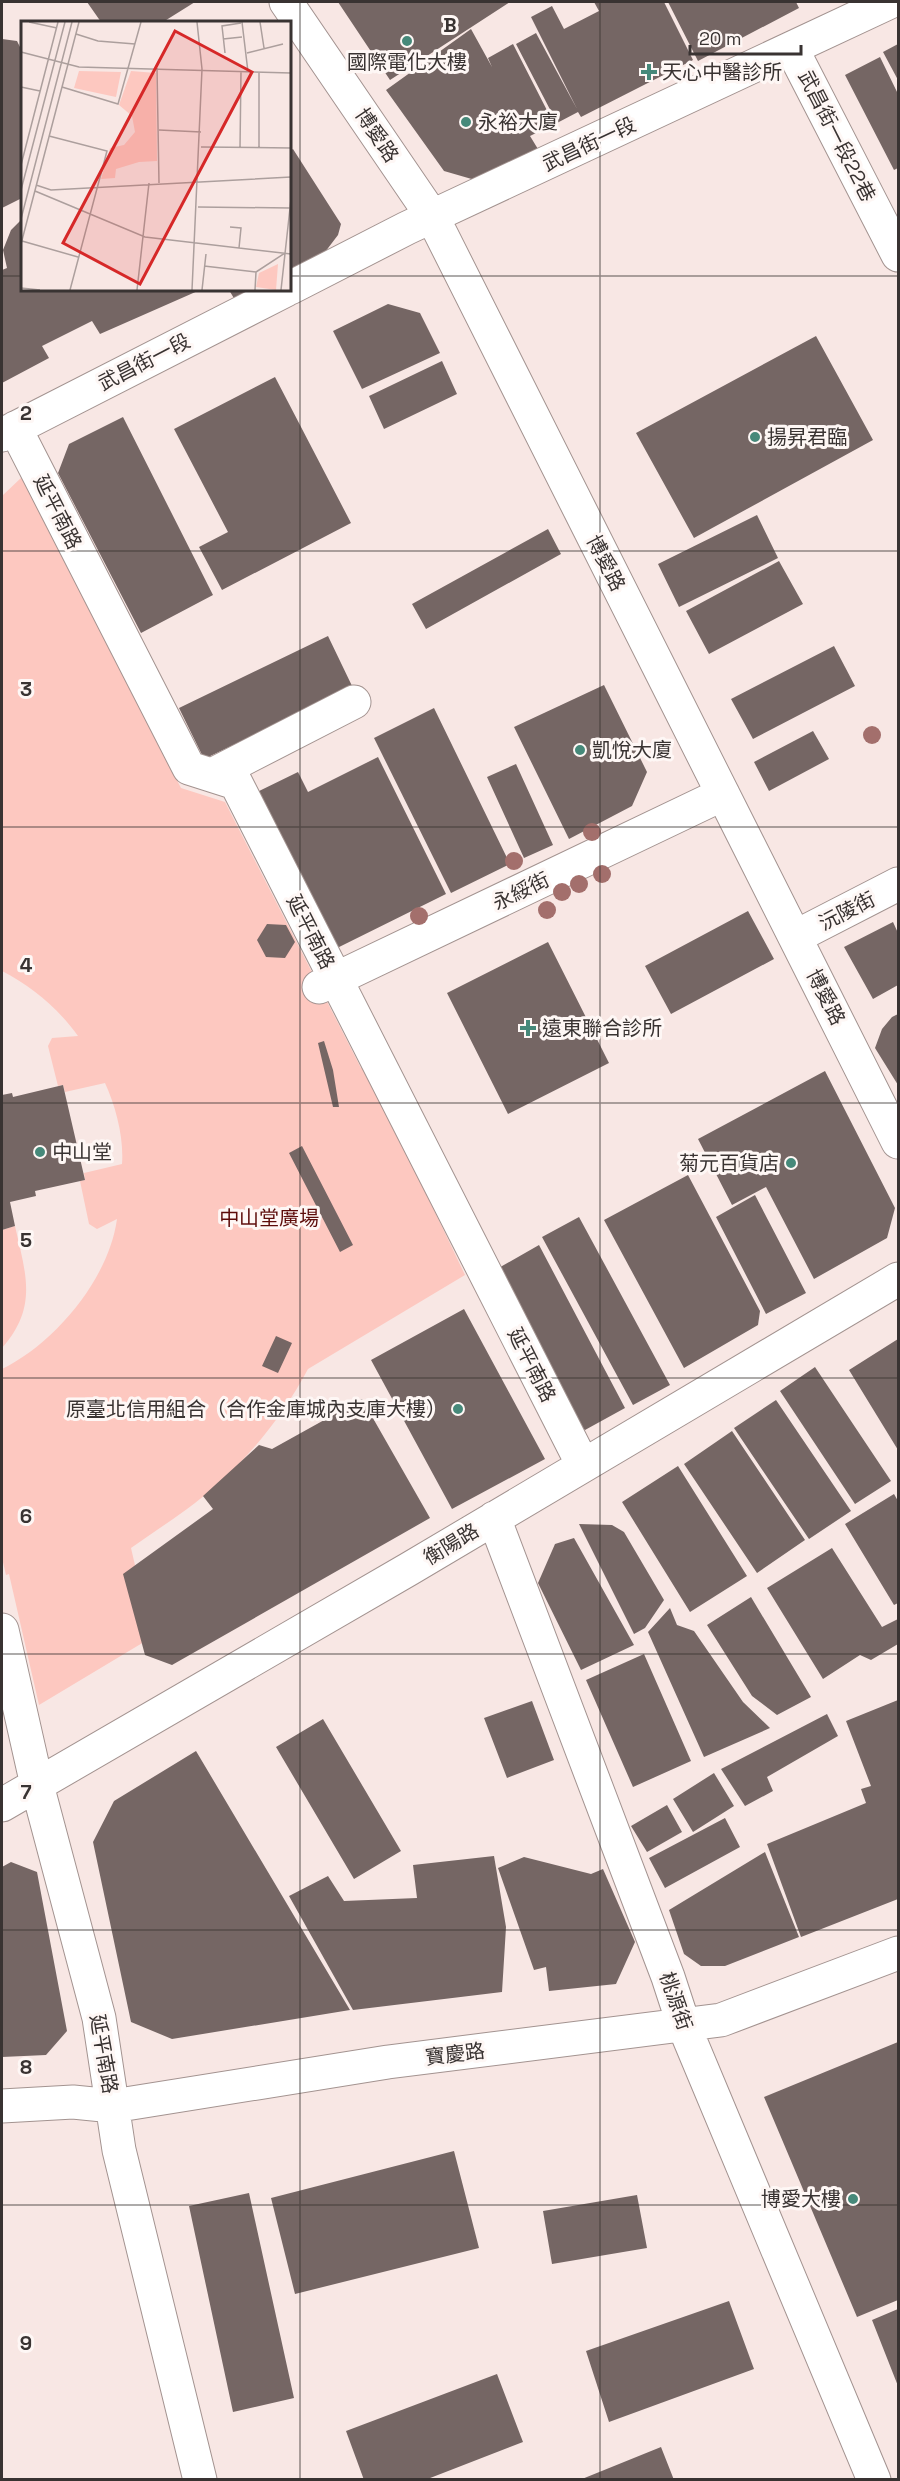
<svg xmlns="http://www.w3.org/2000/svg" width="900" height="2481" font-family="'Space Grotesk','Noto Sans TC',sans-serif">
<style>
.green{fill:#fdc8c0}
.building{fill:#756664}
.lines{fill:none;stroke-linecap:round;stroke-linejoin:round}
.minor-casing{stroke:#a39390;stroke-width:35}
.minor{stroke:#fff;stroke-width:33}
.tree{fill:#a36f6c}
.grid{fill:none;stroke:#393332;stroke-width:1.5;stroke-opacity:0.55}
.poi-dot{fill:#46897a;stroke:#fef7f5;stroke-width:2}
.labels{text-anchor:middle;dominant-baseline:central;stroke-width:6;stroke-linejoin:round;paint-order:stroke}
.poi-label{font-size:20px;fill:#393332;stroke:#fef7f5;text-anchor:start}
.street-label{font-size:20px;fill:#393332;stroke:#fef7f5}
.park-label{font-size:20px;fill:#5d0c0a;stroke:#fef7f5}
.inset-road{fill:none;stroke:#ac9f9d;stroke-width:1.5}
.view{fill:#d62828;fill-opacity:0.15;stroke:#d62828;stroke-width:3}
.inset-edge{fill:none;stroke:#393332;stroke-width:3}
.grid-label{font-size:20px;text-anchor:middle;font-weight:bold;fill:#393332;stroke:#fef7f5;stroke-width:6;stroke-linejoin:round;paint-order:stroke}
</style>
<rect width="100%" height="100%" fill="#f8e7e4"/>
<path class="green" d="M 22,477 L 181,788 L 225,802 L 361,1068 L 366,1067 L 465,1275 L 308,1369 C 281,1420 241,1468 195,1503 C 174,1519 152,1533 131,1548 L 150,1630 L 159,1633 L 39,1705 L 9,1574 L 6,1575 L 2,1558 L 2,1369 C 54,1344 109,1279 117,1219 L 97,1229 L 89,1224 L 80,1181 L 85,1180 L 84,1173 L 122,1164 C 124,1138 116,1107 105,1083 L 65,1092 L 63,1085 L 58,1086 L 48,1046 L 52,1038 L 78,1036 C 58,1008 31,986 2,971 L 2,496 Z
M 15,1226 C 26,1275 38,1307 2,1348 L 2,1230 Z"/>
<path class="building" d="M 87,2 L 195,2 L 163,22 L 101,22 Z
M 338,2 L 510,2 L 390,80 Z
M 594,2 L 664,2 L 693,60 L 581,117 L 578,112 L 557,123 L 516,44 L 536,33 L 577,109 L 531,17 L 552,6 L 564,29 L 599,11 Z
M 668,2 L 796,2 L 799,8 L 698,61 Z
M 471,29 L 492,67 L 488,58 L 513,44 L 554,124 L 530,136 L 541,154 L 482,182 L 444,171 L 386,90 Z
M 2,39 L 17,41 L 22,51 L 22,198 L 2,208 Z
M 898,44 L 898,80 L 883,52 Z
M 880,57 L 898,94 L 898,168 L 894,170 L 845,75 Z
M 293,149 L 341,224 L 338,235 L 322,256 L 290,273 L 290,151 Z
M 22,219 L 22,290 L 200,290 L 100,334 L 92,321 L 42,346 L 49,358 L 2,383 L 2,270 L 7,268 L 3,250 L 11,230 Z
M 229,290 L 256,290 L 235,300 Z
M 388,304 L 420,313 L 440,353 L 362,389 L 333,331 Z
M 816,336 L 873,440 L 694,538 L 636,433 Z
M 442,361 L 457,394 L 384,429 L 369,396 Z
M 275,377 L 351,523 L 222,590 L 199,547 L 228,532 L 174,429 Z
M 123,417 L 213,595 L 141,633 L 58,473 L 69,444 Z
M 757,515 L 778,558 L 679,607 L 658,564 Z
M 548,529 L 561,554 L 426,629 L 412,604 Z
M 779,561 L 803,604 L 709,654 L 686,611 Z
M 328,636 L 353,688 L 204,759 L 179,708 Z
M 834,646 L 855,686 L 753,739 L 731,699 Z
M 604,685 L 647,772 L 632,806 L 569,839 L 514,727 Z
M 434,708 L 510,864 L 451,893 L 374,738 Z
M 813,731 L 829,759 L 769,791 L 754,762 Z
M 378,757 L 446,894 L 325,954 L 247,797 L 298,772 L 308,792 Z
M 516,764 L 553,845 L 524,858 L 487,777 Z
M 748,911 L 774,959 L 671,1014 L 645,966 Z
M 893,922 L 898,933 L 898,985 L 873,999 L 844,947 Z
M 267,924 L 286,925 L 295,942 L 285,958 L 266,957 L 257,940 Z
M 548,942 L 609,1063 L 508,1114 L 447,993 Z
M 898,1014 L 898,1085 L 875,1048 L 882,1029 L 892,1017 Z
M 324,1041 L 333,1070 L 339,1107 L 333,1107 L 318,1043 Z
M 825,1071 L 895,1208 L 887,1238 L 814,1279 L 766,1187 L 732,1205 L 698,1139 Z
M 63,1085 L 85,1180 L 35,1191 L 36,1196 L 10,1202 L 15,1226 L 2,1230 L 2,1095 L 12,1093 L 13,1097 Z
M 302,1146 L 353,1245 L 340,1252 L 289,1153 Z
M 688,1175 L 760,1311 L 758,1325 L 684,1368 L 604,1220 Z
M 755,1195 L 806,1293 L 766,1314 L 716,1217 Z
M 579,1217 L 670,1385 L 633,1405 L 542,1237 Z
M 539,1245 L 625,1408 L 585,1430 L 559,1414 L 488,1274 Z
M 464,1309 L 545,1459 L 452,1509 L 371,1360 Z
M 276,1336 L 292,1343 L 278,1373 L 262,1366 Z
M 898,1339 L 898,1450 L 849,1370 Z
M 815,1367 L 891,1481 L 855,1504 L 780,1391 Z
M 362,1399 L 430,1518 L 172,1665 L 145,1655 L 123,1574 L 213,1509 L 203,1496 L 259,1445 L 272,1449 Z
M 776,1400 L 851,1511 L 809,1539 L 734,1428 Z
M 732,1431 L 805,1540 L 757,1573 L 684,1464 Z
M 678,1466 L 747,1576 L 690,1612 L 622,1502 Z
M 894,1494 L 898,1501 L 898,1603 L 894,1605 L 845,1524 Z
M 579,1524 L 612,1525 L 624,1532 L 664,1600 L 645,1628 L 634,1634 Z
M 574,1538 L 634,1645 L 581,1670 L 538,1583 L 555,1544 Z
M 832,1548 L 882,1627 L 898,1619 L 898,1644 L 871,1660 L 860,1655 L 823,1679 L 767,1588 Z
M 751,1597 L 811,1697 L 777,1715 L 752,1696 L 707,1625 Z
M 670,1608 L 677,1625 L 694,1631 L 743,1702 L 770,1728 L 704,1757 L 648,1632 Z
M 644,1654 L 691,1761 L 633,1787 L 586,1680 Z
M 898,1700 L 898,1899 L 801,1937 L 767,1844 L 866,1803 L 861,1789 L 871,1786 L 846,1721 Z
M 532,1701 L 554,1760 L 507,1778 L 484,1718 Z
M 827,1714 L 838,1736 L 767,1777 L 773,1791 L 745,1806 L 721,1769 Z
M 323,1719 L 401,1851 L 354,1879 L 276,1747 Z
M 196,1751 L 350,2010 L 172,2039 L 131,2022 L 93,1842 L 114,1801 Z
M 714,1773 L 734,1806 L 693,1832 L 673,1799 Z
M 667,1805 L 682,1832 L 647,1852 L 631,1826 Z
M 725,1818 L 740,1847 L 665,1888 L 649,1858 Z
M 765,1852 L 799,1937 L 725,1966 L 701,1966 L 684,1954 L 669,1910 Z
M 494,1856 L 506,1927 L 502,1992 L 353,2010 L 289,1896 L 328,1876 L 344,1901 L 417,1898 L 413,1865 Z
M 524,1857 L 591,1874 L 603,1869 L 635,1942 L 616,1984 L 549,1991 L 546,1967 L 534,1970 L 498,1868 Z
M 11,1862 L 37,1872 L 67,2031 L 46,2055 L 2,2057 L 2,1867 Z
M 898,2042 L 898,2300 L 857,2317 L 764,2097 Z
M 454,2151 L 479,2248 L 295,2294 L 271,2198 Z
M 249,2193 L 294,2398 L 233,2412 L 189,2206 Z
M 637,2195 L 647,2248 L 552,2264 L 543,2211 Z
M 729,2301 L 754,2369 L 609,2422 L 586,2351 Z
M 898,2309 L 898,2386 L 872,2320 Z
M 497,2374 L 523,2442 L 425,2480 L 364,2480 L 346,2431 Z
M 661,2447 L 674,2480 L 582,2480 L 582,2479 Z"/>
<g class="lines">
<g class="minor-casing">
<path id="minor" d="M 286,2 L 432,216 L 898,1142
M 792,49 L 898,255
M 290,288 L 407,228 L 890,2
M 15,428 L 189,768 L 236,783 L 583,1465
M 2,435 L 286,290
M 212,775 L 354,702
M 795,937 L 898,884
M 319,987 L 723,794
M 494,1518 L 668,1977 L 684,2026 L 874,2480
M 2,1630 L 37,1785 L 99,2018 L 119,2150 L 200,2480
M 2,1805 L 409,1569 L 898,1279
M 2,2106 L 73,2102 L 113,2106 L 388,2062 L 721,2020 L 898,1953"/>
</g>
<use href="#minor" class="minor"/>
</g>
<g class="tree">
<circle cx="872" cy="735" r="9"/>
<circle cx="592" cy="832" r="9"/>
<circle cx="514" cy="861" r="9"/>
<circle cx="602" cy="874" r="9"/>
<circle cx="579" cy="884" r="9"/>
<circle cx="562" cy="892" r="9"/>
<circle cx="547" cy="910" r="9"/>
<circle cx="419" cy="916" r="9"/>
</g>
<path class="grid" d="M 300,2 L 300,2480M 600,2 L 600,2480M 2,276 L 22,276M 290,276 L 898,276M 2,551 L 898,551M 2,827 L 898,827M 2,1103 L 898,1103M 2,1378 L 898,1378M 2,1654 L 898,1654M 2,1930 L 898,1930M 2,2205 L 898,2205"/>
<g class="poi-dot">
<circle cx="407" cy="41" r="6"/>
<path d="M646 63h6v6h6v6h-6v6h-6v-6h-6v-6h6z"/>
<circle cx="466" cy="122" r="6"/>
<circle cx="755" cy="437" r="6"/>
<circle cx="580" cy="750" r="6"/>
<path d="M525 1019h6v6h6v6h-6v6h-6v-6h-6v-6h6z"/>
<circle cx="40" cy="1152" r="6"/>
<circle cx="791" cy="1163" r="6"/>
<circle cx="458" cy="1409" r="6"/>
<circle cx="853" cy="2199" r="6"/>
</g>
<g class="labels">
<g class="poi-label">
<text x="407" y="62" text-anchor="middle">國際電化大樓</text>
<text x="662" y="72">天心中醫診所</text>
<text x="478" y="122">永裕大廈</text>
<text x="767" y="437">揚昇君臨</text>
<text x="592" y="750">凱悅大廈</text>
<text x="542" y="1028">遠東聯合診所</text>
<text x="52" y="1152">中山堂</text>
<text x="779" y="1163" text-anchor="end">菊元百貨店</text>
<text x="446" y="1409" text-anchor="end">原臺北信用組合（合作金庫城內支庫大樓）</text>
<text x="841" y="2199" text-anchor="end">博愛大樓</text>
</g>
<g class="street-label">
<text transform="translate(377 135) rotate(56)">博愛路</text>
<text transform="translate(837 136) rotate(63)">武昌街一段22巷</text>
<text transform="translate(589 144) rotate(-25)">武昌街一段</text>
<text transform="translate(144 362) rotate(-27)">武昌街一段</text>
<text transform="translate(58 512) rotate(63)">延平南路</text>
<text transform="translate(606 563) rotate(63)">博愛路</text>
<text transform="translate(521 891) rotate(-26)">永綏街</text>
<text transform="translate(847 911) rotate(-27)">沅陵街</text>
<text transform="translate(311 932) rotate(63)">延平南路</text>
<text transform="translate(826 997) rotate(63)">博愛路</text>
<text transform="translate(532 1365) rotate(63)">延平南路</text>
<text transform="translate(451 1544) rotate(-31)">衡陽路</text>
<text transform="translate(676 2001) rotate(71)">桃源街</text>
<text transform="translate(104 2054) rotate(80)">延平南路</text>
<text transform="translate(455 2054) rotate(-7)">寶慶路</text>
</g>
<g class="park-label">
<text x="269" y="1218">中山堂廣場</text>
</g>
</g>
<g transform="translate(21 21)">
<rect width="270" height="270" fill="#f8e7e4"/>
<path d="M 58,50 L 100,51 L 95,76 L 53,67 ZM 110,50 L 135,52 L 136,140 L 118,141 L 95,148 L 94,157 L 80,158 L 89,127 L 103,124 L 114,111 L 111,95 L 98,84 ZM 257,243 L 255,269 L 235,266 L 238,252 Z" fill="#fdc8c0"/>
<path class="inset-road" d="M 8,1 L 36,7M 221,1 L 227,51M 239,1 L 243,27M 55,13 L 77,20 L 114,23M 202,18 L 221,16M 0,31 L 58,46 L 270,52M 204,32 L 201,5 L 220,2M 226,32 L 262,23M 136,47 L 138,162M 0,66 L 19,70M 41,66 L 97,83 L 120,1M 138,109 L 180,111M 28,115 L 86,130 L 49,269M 180,126 L 270,127M 238,126 L 238,51M 219,127 L 220,50M 0,144 L 37,1M 15,164 L 30,169 L 270,156M 0,169 L 44,1M 14,170 L 124,216 L 270,233M 177,186 L 269,187M 0,198 L 51,1M 209,206 L 220,207 L 218,227M 1,220 L 57,236M 0,223 L 58,1M 183,245 L 235,251M 0,267 L 19,269M 116,269 L 128,162M 171,269 L 181,48 L 176,1M 181,269 L 185,233M 234,269 L 235,251 L 264,232M 260,269 L 270,178"/>
<path class="view" d="M 154,10 L 231,51 L 119,263 L 42,222 Z"/>
<rect width="270" height="270" class="inset-edge"/>
</g>
<g class="grid-label">
<text x="450" y="32">B</text>
<text x="26" y="420">2</text>
<text x="26" y="696">3</text>
<text x="26" y="972">4</text>
<text x="26" y="1247">5</text>
<text x="26" y="1523">6</text>
<text x="26" y="1799">7</text>
<text x="26" y="2074">8</text>
<text x="26" y="2350">9</text>
</g>
<rect width="900" height="2481" fill="none" stroke="#393332" stroke-width="6"/>
<path d="M690 45v9h111v-9" fill="none" stroke="#393332" stroke-width="3"/>
<text x="699" y="45" font-size="18" fill="#393332" stroke="#fef7f5" stroke-width="4.5" paint-order="stroke">20 m</text>
</svg>
